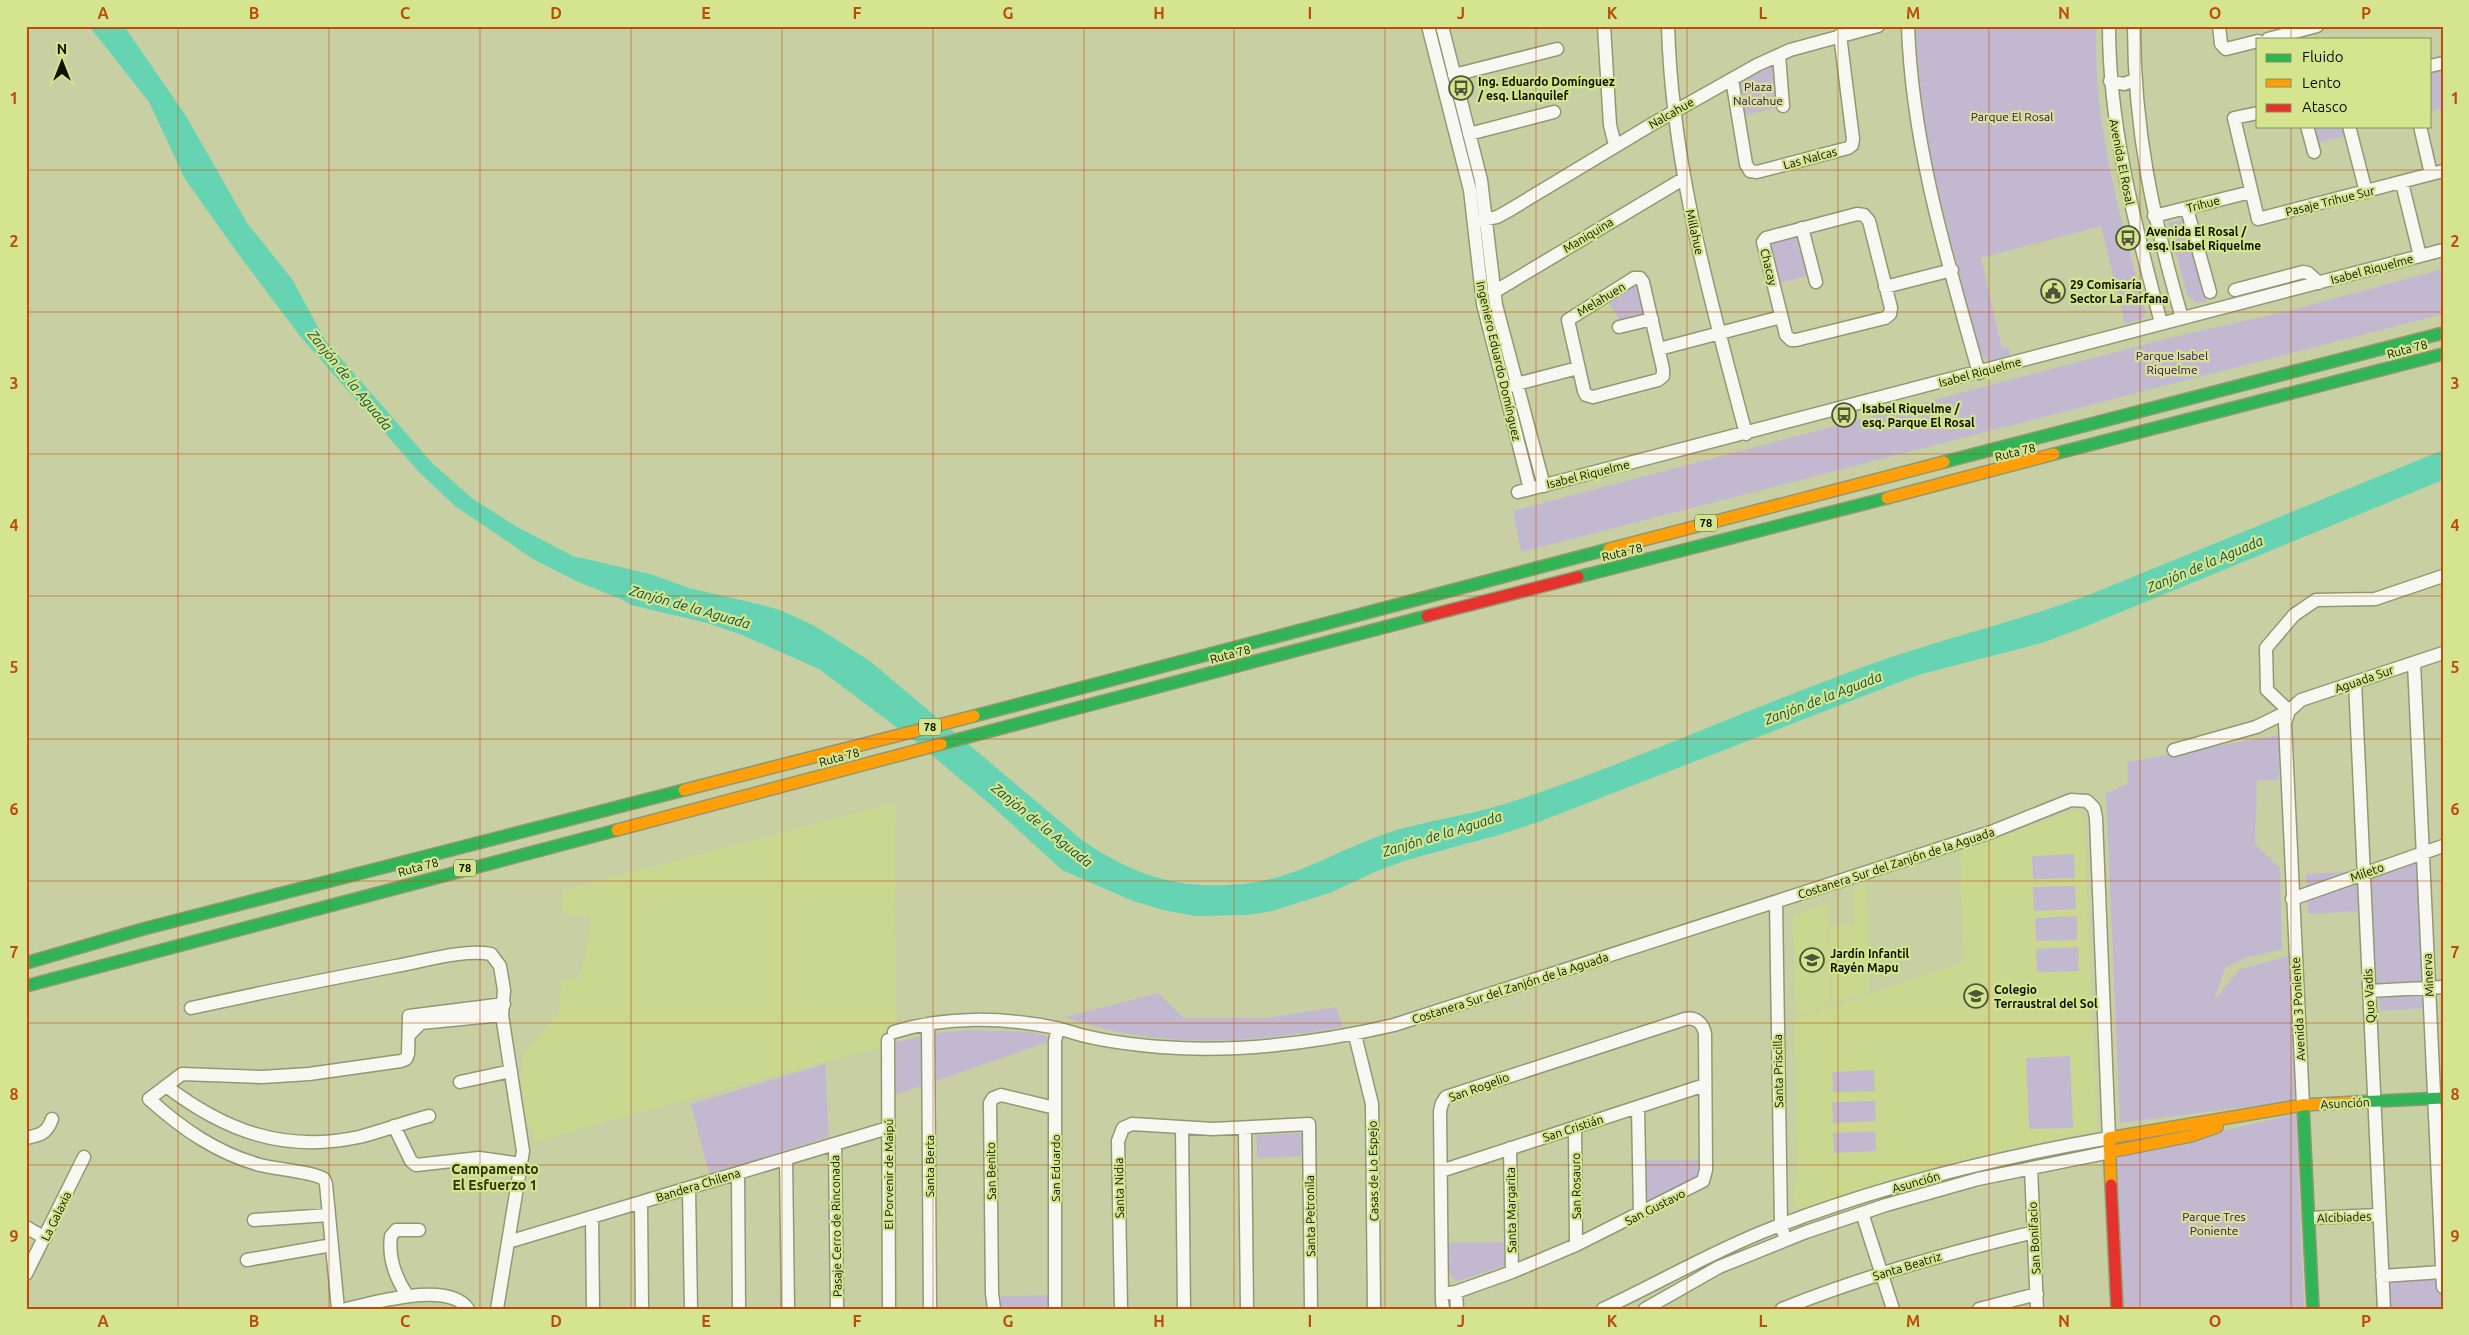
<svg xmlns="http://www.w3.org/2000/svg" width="2469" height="1335" font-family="Ubuntu,sans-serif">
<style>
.built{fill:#cad78f}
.green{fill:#c2b9d1}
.water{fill:#66d4b2}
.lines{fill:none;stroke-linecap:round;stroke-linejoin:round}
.street-casing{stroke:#929874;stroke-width:15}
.fast-casing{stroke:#929874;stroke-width:14}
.slow-casing{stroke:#929874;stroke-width:14}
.jam-casing{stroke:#929874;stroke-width:14}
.street{stroke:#f7f8f1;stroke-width:12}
.fast{stroke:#30b455;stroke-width:11}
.slow{stroke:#ff9f0a;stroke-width:11}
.jam{stroke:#e5322d;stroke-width:11}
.grid{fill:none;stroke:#bd4b0a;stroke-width:1;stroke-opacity:0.55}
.labels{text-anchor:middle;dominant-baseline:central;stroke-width:4.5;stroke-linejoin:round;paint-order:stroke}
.shield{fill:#d4e48f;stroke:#4a512b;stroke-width:1}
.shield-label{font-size:11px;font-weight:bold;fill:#0f1200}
.poi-label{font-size:12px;font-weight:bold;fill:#0f1200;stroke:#d4e48f;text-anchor:start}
.park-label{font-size:12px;fill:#3b0172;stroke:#d4e48f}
.street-label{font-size:12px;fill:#0f1200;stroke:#d4e48f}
.water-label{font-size:14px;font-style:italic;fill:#0e4e42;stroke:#d4e48f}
.neighbourhood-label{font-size:14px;font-weight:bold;fill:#2e3405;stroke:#d4e48f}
.neatline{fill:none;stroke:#bd4b0a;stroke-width:2}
.grid-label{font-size:16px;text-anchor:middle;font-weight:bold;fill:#bd4b0a}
</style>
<rect width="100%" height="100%" fill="#c8d0a3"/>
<path class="built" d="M 895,803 L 896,1042 L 534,1141 L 533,1128 L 525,1119 L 521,1075 L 524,1054 L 559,1013 L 561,981 L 578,979 L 584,962 L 589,934 L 590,916 L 564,915 L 562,891 Z
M 2073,811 L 2078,811 L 2083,817 L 2097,1131 L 1981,1155 L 1922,1171 L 1804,1208 L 1796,1208 L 1792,1200 L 1797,1172 L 1795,1018 L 1964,963 L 1960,852 Z
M 1867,884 L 1869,991 L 1832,1003 L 1830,926 L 1854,925 L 1854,889 Z
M 1828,904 L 1830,1004 L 1796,1015 L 1793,916 Z"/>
<path class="green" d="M 1915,26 L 2096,26 C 2094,130 2120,214 2146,313 L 2142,319 L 2125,324 L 2101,226 L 1981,258 L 2002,348 L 2009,347 L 2010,355 L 1989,362 L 1979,351 L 1931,162 L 1923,117 Z
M 1770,65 L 1776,70 L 1779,107 L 1742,116 L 1738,83 L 1742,80 Z
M 2439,66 L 2443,80 L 2443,108 L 2430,112 L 2430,68 Z
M 2313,126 L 2343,126 L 2346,136 L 2317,143 Z
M 2185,219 L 2207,301 L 2196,303 L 2187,295 L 2168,223 Z
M 1796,235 L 1808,276 L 1780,283 L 1770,243 Z
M 2443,269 L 2443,314 L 1521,552 L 1513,511 L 2169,338 L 2292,310 Z
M 1635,283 L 1638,284 L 1646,316 L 1621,323 L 1607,300 Z
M 2279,735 L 2279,780 L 2257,780 L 2255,844 L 2280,868 L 2282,949 L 2246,958 L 2225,968 L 2214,1001 L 2240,969 L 2290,956 L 2295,1094 L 2292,1101 L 2120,1123 L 2106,794 L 2128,783 L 2127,762 Z
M 2074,854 L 2075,878 L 2033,879 L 2032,856 Z
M 2418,863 L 2424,981 L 2376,984 L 2370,877 Z
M 2361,871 L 2363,911 L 2308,914 L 2306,874 Z
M 2075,886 L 2076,909 L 2034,911 L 2033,887 Z
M 2077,916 L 2077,940 L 2036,941 L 2035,918 Z
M 2078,947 L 2079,971 L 2037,972 L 2036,949 Z
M 1158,993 L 1184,1018 L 1265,1018 L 1336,1007 L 1343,1027 C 1250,1043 1155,1050 1065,1017 Z
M 2426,994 L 2427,1008 L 2380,1011 L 2379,997 Z
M 971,1030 L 1030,1032 L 1047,1036 L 1048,1042 L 895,1095 L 896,1042 L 943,1032 Z
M 2070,1056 L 2073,1128 L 2029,1129 L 2026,1058 Z
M 825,1064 L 829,1137 L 709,1174 L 691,1104 Z
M 1874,1070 L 1875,1091 L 1833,1092 L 1832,1072 Z
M 1875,1101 L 1876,1121 L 1833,1123 L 1832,1102 Z
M 2296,1114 L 2304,1309 L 2122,1309 L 2117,1155 Z
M 1875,1131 L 1876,1151 L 1834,1153 L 1833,1133 Z
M 1302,1133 L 1304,1156 L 1257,1158 L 1256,1135 Z
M 1646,1160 L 1699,1160 L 1699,1175 L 1647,1202 Z
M 1506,1242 L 1506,1265 L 1459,1281 C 1444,1278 1449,1255 1449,1243 Z
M 2441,1276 L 2443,1309 L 2388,1309 L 2386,1279 Z
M 1049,1295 L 1049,1309 L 1001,1309 L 1001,1296 Z"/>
<path class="water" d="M 89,26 L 124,26 L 186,116 L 247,223 L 292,279 L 325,340 L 432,463 L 473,499 L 517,527 L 573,556 L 650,574 L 689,588 L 758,604 L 780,610 L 813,625 L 870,661 L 1082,840 C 1128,872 1171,888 1228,885 C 1296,883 1338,847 1400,829 C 1440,818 1482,813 1520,799 C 1637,760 1750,708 1866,666 C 1940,639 2017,622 2091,594 L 2443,450 L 2443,480 L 2082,628 L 2042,643 L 1918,675 L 1541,821 L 1502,834 L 1407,860 L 1377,871 L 1332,892 L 1272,911 L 1248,915 L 1196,916 L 1163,910 L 1133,901 L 1062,870 L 992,806 L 915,741 L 819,669 L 742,635 L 707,623 L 631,605 L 623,600 L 576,581 L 533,559 L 455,506 L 419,472 L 300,336 L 239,255 L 185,179 L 149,102 Z"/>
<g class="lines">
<g class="street-casing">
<path id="street" d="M 1428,26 L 1470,190 L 1483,304 L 1530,489
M 1442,26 L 1481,180 L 1496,305 L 1544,486
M 1604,26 L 1610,125 L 1615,145
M 1668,26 C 1672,167 1710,298 1746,434
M 1908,26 C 1912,145 1947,259 1979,373
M 2109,26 C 2109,129 2135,224 2161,323
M 2134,26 C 2134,131 2153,218 2182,318
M 2219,26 L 2221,44 L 2226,49 L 2258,41
M 2268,39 L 2317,26
M 1779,55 L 1783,106
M 2430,66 L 2443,63
M 1454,75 L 1557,49
M 1732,79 L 1746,164 L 1750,171 L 1757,172 L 1848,148 L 1852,145 L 1853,139 L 1840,35
M 2110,81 L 2124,84 L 2134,80
M 2258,113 L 2234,118 L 2258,219 L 2443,171
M 2307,126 L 2314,152
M 2349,126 L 2366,192
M 2420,126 L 2431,174
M 1469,134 L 1554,112
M 2402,183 L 2420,256
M 2187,209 L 2210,292
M 1857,214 L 1864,215 L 1869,221 L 1891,308 L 1890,314 L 1885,318 L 1796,340 L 1791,340 L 1786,335 L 1763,242 L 1766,238 Z
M 2154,216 L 2251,192
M 1479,221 L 1497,217 L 1508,211 L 1654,123 L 1757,65 L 1790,50 L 1878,26
M 1802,228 L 1816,282
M 1634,278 L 1640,278 L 1643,282 L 1663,369 L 1663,376 L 1658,380 L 1593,397 L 1586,395 L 1584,391 L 1568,320 Z
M 1885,287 L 1952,270
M 2235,290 L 2303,272 L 2308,273 L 2319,283
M 1494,292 L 1683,179
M 1619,327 L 1652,319
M 1659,349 L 1781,317
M 1509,386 L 1578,368
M 1518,492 L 2443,250
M 2414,663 L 2443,1287
M 2355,682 L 2384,1309
M 2289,711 L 2285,723 L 2303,1105
M 2289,711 L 2267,690 L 2266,648 L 2294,615 L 2316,600 L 2375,599 L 2443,576
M 2174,750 L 2256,727 L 2289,711 L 2301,700 L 2443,653
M 2292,899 L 2443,846
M 1776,902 L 1781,1225 L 1783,1232
M 2369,991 L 2443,987
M 191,1008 C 259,993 328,979 396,966 C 424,961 464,949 491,954 L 500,966 L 504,990 L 502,1015 L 523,1151 L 497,1309
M 928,1024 L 930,1309
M 894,1032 C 946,1016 1004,1017 1056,1028 C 1066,1030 1076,1034 1085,1036 C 1110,1042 1136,1045 1161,1047 C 1240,1053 1317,1043 1394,1025 L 1991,832 L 2071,800 L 2087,801 L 2094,808 L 2096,818 L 2109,1138 C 1994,1158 1879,1186 1770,1229 C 1713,1251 1659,1283 1603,1309
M 410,1034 L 421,1023 L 502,1015
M 1355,1035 L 1372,1104 L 1374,1309
M 888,1040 L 889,1309
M 460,1082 L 511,1071
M 166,1086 C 225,1131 284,1153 359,1137 C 383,1131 405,1122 429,1116
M 1638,1107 L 1640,1214
M 394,1126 L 411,1161 L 416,1165 L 479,1158 L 521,1164
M 1182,1128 L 1184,1309
M 1575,1128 L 1576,1245
M 1245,1129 L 1247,1309
M 26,1138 C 41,1135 47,1133 52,1119
M 835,1144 L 837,1309
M 1510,1148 L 1512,1272
M 786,1159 L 788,1309
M 2031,1168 L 2037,1309
M 1441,1171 L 1705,1085
M 738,1173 L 739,1309
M 689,1188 L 691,1309
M 641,1202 L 642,1309
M 1862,1213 L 1893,1309
M 592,1217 L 593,1309
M 2309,1218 L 2379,1215
M 254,1220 L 329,1215
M 26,1227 L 45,1238
M 508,1242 L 888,1128
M 247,1260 L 332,1245
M 26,1274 L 84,1157
M 2382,1276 L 2442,1272
M 1456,1292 L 1457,1309
M 1442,1294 L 1456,1292 L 1512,1272 L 1576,1245 L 1703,1181 L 1706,1170 L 1705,1034 C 1703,1023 1696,1017 1685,1019 L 1446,1097 L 1442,1103 L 1440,1111 L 1442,1301 L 1443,1309
M 407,1295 C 395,1277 388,1258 391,1236 L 396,1230 L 419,1230
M 338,1309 L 326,1184 L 324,1179 C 314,1172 275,1169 260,1165 C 217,1153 182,1129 149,1099 L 182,1074 L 262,1077 L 309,1074 L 401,1061 L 406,1059 L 408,1054 L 409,1016 L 504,1004
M 346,1309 C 374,1303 449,1280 468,1309
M 994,1309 L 992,1293 L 990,1103 L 993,1098 L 1001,1095 L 1055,1108
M 1055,1309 L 1055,1041 L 1058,1028
M 1121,1309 L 1118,1141 L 1123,1128 L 1132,1124 L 1213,1129 L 1309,1124 L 1311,1309
M 1645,1309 L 1719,1267 L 1806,1232 L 1886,1205 L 1978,1179 L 2110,1152
M 1782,1309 C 1864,1276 1948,1253 2034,1232
M 1979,1309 L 2037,1294"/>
</g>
<g class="fast-casing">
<path id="fast" d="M 2054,454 L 2443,354
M 1944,462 L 2443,333
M 1578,577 L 1887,498
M 974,716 L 1609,549
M 941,744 L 1427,616
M 26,963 L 143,929 L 684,790
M 26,986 L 617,830
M 2357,1102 L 2443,1098
M 2303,1105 L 2313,1309"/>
</g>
<g class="slow-casing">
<path id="slow" d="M 1887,498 L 2054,454
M 1609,549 L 1944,462
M 684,790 L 974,716
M 617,830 L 941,744
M 2110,1152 L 2191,1136 L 2217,1127
M 2111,1185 L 2109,1138 L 2303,1105 L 2357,1102"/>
</g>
<g class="jam-casing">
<path id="jam" d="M 1427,616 L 1578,577
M 2111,1185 L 2117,1309"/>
</g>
<use href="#street" class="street"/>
<use href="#fast" class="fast"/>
<use href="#slow" class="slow"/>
<use href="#jam" class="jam"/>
</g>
<path class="grid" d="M 178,26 L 178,1309M 329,26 L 329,1309M 480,26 L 480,1309M 631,26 L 631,1309M 782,26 L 782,1309M 933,26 L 933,1309M 1084,26 L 1084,1309M 1234,26 L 1234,1309M 1385,26 L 1385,1309M 1536,26 L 1536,1309M 1687,26 L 1687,1309M 1838,26 L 1838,1309M 1989,26 L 1989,1309M 2140,26 L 2140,1309M 2291,26 L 2291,39M 2291,126 L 2291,1309M 26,170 L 2443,170M 26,312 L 2443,312M 26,454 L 2443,454M 26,596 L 2443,596M 26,739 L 2443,739M 26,881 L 2443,881M 26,1023 L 2443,1023M 26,1165 L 2443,1165"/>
<defs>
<g id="bus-ring" transform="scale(1.25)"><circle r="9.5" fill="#d4e48f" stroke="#505439" stroke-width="1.5"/><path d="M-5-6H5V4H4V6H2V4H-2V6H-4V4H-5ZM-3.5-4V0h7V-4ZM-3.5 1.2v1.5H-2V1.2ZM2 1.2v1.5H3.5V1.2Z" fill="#505439"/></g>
<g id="civic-ring" transform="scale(1.25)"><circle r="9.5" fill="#d4e48f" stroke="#505439" stroke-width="1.5"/><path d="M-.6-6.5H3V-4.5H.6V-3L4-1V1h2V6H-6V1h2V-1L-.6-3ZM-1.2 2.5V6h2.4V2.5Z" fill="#505439"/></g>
<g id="school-ring" transform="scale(1.25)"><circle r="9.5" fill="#d4e48f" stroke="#505439" stroke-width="1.5"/><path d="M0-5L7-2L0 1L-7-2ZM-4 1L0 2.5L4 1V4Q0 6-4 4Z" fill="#505439"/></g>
</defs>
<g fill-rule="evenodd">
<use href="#bus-ring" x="1461" y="88"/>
<use href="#bus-ring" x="2128" y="238"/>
<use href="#civic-ring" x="2053" y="291"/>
<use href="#bus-ring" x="1844" y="415"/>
<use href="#school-ring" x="1812" y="960"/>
<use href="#school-ring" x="1976" y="996"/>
</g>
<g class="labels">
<g class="shield">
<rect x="1695" y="514.5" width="22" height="17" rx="4"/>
<rect x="919" y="718.5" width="22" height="17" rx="4"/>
<rect x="454" y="859.5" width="22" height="17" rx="4"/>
</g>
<g class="shield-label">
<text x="1706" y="523">78</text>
<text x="930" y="727">78</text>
<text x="465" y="868">78</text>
</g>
<g class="poi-label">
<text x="1478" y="81">Ing. Eduardo Domínguez<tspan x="1478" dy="14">/ esq. Llanquilef</tspan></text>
<text x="2146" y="231">Avenida El Rosal /<tspan x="2146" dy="14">esq. Isabel Riquelme</tspan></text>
<text x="2070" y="284">29 Comisaría<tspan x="2070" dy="14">Sector La Farfana</tspan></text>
<text x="1862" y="408">Isabel Riquelme /<tspan x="1862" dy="14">esq. Parque El Rosal</tspan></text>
<text x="1830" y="953">Jardín Infantil<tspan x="1830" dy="14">Rayén Mapu</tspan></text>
<text x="1994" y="989">Colegio<tspan x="1994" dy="14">Terraustral del Sol</tspan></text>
</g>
<g class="park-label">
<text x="1758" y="86">Plaza<tspan x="1758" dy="14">Nalcahue</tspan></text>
<text x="2012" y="116">Parque El Rosal</text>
<text x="2172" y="355">Parque Isabel<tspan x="2172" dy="14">Riquelme</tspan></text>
<text x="2214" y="1216">Parque Tres<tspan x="2214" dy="14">Poniente</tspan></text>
</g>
<g class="street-label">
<text transform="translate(1671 113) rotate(-30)">Nalcahue</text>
<text transform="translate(1810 158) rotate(-15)">Las Nalcas</text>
<text transform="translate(2122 162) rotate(79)">Avenida El Rosal</text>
<text transform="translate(2330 201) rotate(-14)">Pasaje Trihue Sur</text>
<text transform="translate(2203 204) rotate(-15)">Trihue</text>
<text transform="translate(1695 232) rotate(77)">Millahue</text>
<text transform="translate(1588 235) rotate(-31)">Maniquina</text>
<text transform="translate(1769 267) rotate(76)">Chacay</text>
<text transform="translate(2372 269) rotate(-15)">Isabel Riquelme</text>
<text transform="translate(1601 299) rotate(-31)">Melahuen</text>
<text transform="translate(2407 349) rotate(-15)">Ruta 78</text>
<text transform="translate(1499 361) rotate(77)">Ingeniero Eduardo Domínguez</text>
<text transform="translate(1980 372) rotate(-15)">Isabel Riquelme</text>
<text transform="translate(2015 452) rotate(-14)">Ruta 78</text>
<text transform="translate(1588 474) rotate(-14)">Isabel Riquelme</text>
<text transform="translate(1622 552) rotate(-14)">Ruta 78</text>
<text transform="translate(1230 654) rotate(-15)">Ruta 78</text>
<text transform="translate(2364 679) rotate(-19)">Aguada Sur</text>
<text transform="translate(839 757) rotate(-15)">Ruta 78</text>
<text transform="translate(1896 863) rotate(-18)">Costanera Sur del Zanjón de la Aguada</text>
<text transform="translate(418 867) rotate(-15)">Ruta 78</text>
<text transform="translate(2367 872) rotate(-19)">Mileto</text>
<text transform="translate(2428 975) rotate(-93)">Minerva</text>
<text transform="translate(1510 988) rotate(-18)">Costanera Sur del Zanjón de la Aguada</text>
<text transform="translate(2369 996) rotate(-93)">Quo Vadis</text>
<text transform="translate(2298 1009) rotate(-93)">Avenida 3 Poniente</text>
<text transform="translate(1778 1071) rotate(-91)">Santa Priscilla</text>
<text transform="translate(1479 1087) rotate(-20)">San Rogelio</text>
<text transform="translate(2345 1103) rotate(-3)">Asunción</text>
<text transform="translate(1573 1128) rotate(-18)">San Cristián</text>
<text transform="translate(929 1166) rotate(-90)">Santa Berta</text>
<text transform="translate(1055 1168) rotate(-90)">San Eduardo</text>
<text transform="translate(991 1171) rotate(-91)">San Benito</text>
<text transform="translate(1373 1171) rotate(-91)">Casas de Lo Espejo</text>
<text transform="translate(888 1174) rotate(-90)">El Porvenir de Maipú</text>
<text transform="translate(1916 1182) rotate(-16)">Asunción</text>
<text transform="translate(698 1185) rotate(-17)">Bandera Chilena</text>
<text transform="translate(1576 1186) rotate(-91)">San Rosauro</text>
<text transform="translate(1119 1188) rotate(-91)">Santa Nidia</text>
<text transform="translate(1655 1207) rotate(-27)">San Gustavo</text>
<text transform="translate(1511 1210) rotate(-91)">Santa Margarita</text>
<text transform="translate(56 1216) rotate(-64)">La Galaxia</text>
<text transform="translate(1310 1216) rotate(-91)">Santa Petronila</text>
<text transform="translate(2344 1217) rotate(-2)">Alcibiades</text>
<text transform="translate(836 1226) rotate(-91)">Pasaje Cerro de Rinconada</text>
<text transform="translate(2034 1238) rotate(-93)">San Bonifacio</text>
<text transform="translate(1907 1266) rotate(-17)">Santa Beatriz</text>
</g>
<g class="water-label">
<text transform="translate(350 380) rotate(51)">Zanjón de la Aguada</text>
<text transform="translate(2205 564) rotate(-23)">Zanjón de la Aguada</text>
<text transform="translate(690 607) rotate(16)">Zanjón de la Aguada</text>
<text transform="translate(1823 698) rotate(-21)">Zanjón de la Aguada</text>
<text transform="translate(1042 825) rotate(39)">Zanjón de la Aguada</text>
<text transform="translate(1442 834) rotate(-17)">Zanjón de la Aguada</text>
</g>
<g class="neighbourhood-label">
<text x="495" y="1169">Campamento<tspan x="495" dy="16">El Esfuerzo 1</tspan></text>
</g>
</g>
<rect width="2469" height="1335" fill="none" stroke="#d4e48f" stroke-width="55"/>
<rect x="2256" y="38" width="175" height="90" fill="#d4e48f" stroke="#859056"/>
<rect x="2266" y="54" width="25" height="8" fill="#30b455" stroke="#859056"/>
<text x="2302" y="62" font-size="15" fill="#0f1200">Fluido</text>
<rect x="2266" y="79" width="25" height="8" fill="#ff9f0a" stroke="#859056"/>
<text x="2302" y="88" font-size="15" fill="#0f1200">Lento</text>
<rect x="2266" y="104" width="25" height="8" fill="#e5322d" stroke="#859056"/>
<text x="2302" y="112" font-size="15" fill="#0f1200">Atasco</text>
<g transform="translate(62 62)" stroke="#d4e48f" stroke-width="4" paint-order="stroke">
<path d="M0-4L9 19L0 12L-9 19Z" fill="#0f1200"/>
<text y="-8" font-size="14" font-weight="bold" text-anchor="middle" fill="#0f1200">N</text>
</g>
<rect x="28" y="28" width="2414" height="1280" class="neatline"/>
<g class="grid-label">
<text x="103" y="19">A</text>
<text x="254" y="19">B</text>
<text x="405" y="19">C</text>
<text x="556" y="19">D</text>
<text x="706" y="19">E</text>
<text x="857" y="19">F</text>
<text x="1008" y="19">G</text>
<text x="1159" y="19">H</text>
<text x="1310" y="19">I</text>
<text x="1461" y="19">J</text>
<text x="1612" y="19">K</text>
<text x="1763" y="19">L</text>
<text x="1913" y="19">M</text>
<text x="2064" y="19">N</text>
<text x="2215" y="19">O</text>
<text x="2366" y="19">P</text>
<text x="14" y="104">1</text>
<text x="2455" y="104">1</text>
<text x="14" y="247">2</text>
<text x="2455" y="247">2</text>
<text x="14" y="389">3</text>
<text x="2455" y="389">3</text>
<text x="14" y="531">4</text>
<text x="2455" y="531">4</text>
<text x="14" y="673">5</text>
<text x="2455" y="673">5</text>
<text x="14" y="815">6</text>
<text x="2455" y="815">6</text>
<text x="14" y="958">7</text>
<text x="2455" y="958">7</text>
<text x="14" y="1100">8</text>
<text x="2455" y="1100">8</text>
<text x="14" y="1242">9</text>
<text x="2455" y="1242">9</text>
<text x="103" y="1327">A</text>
<text x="254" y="1327">B</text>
<text x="405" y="1327">C</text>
<text x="556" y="1327">D</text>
<text x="706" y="1327">E</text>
<text x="857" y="1327">F</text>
<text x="1008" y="1327">G</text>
<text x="1159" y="1327">H</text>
<text x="1310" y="1327">I</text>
<text x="1461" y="1327">J</text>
<text x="1612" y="1327">K</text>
<text x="1763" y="1327">L</text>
<text x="1913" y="1327">M</text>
<text x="2064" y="1327">N</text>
<text x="2215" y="1327">O</text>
<text x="2366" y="1327">P</text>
</g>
</svg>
